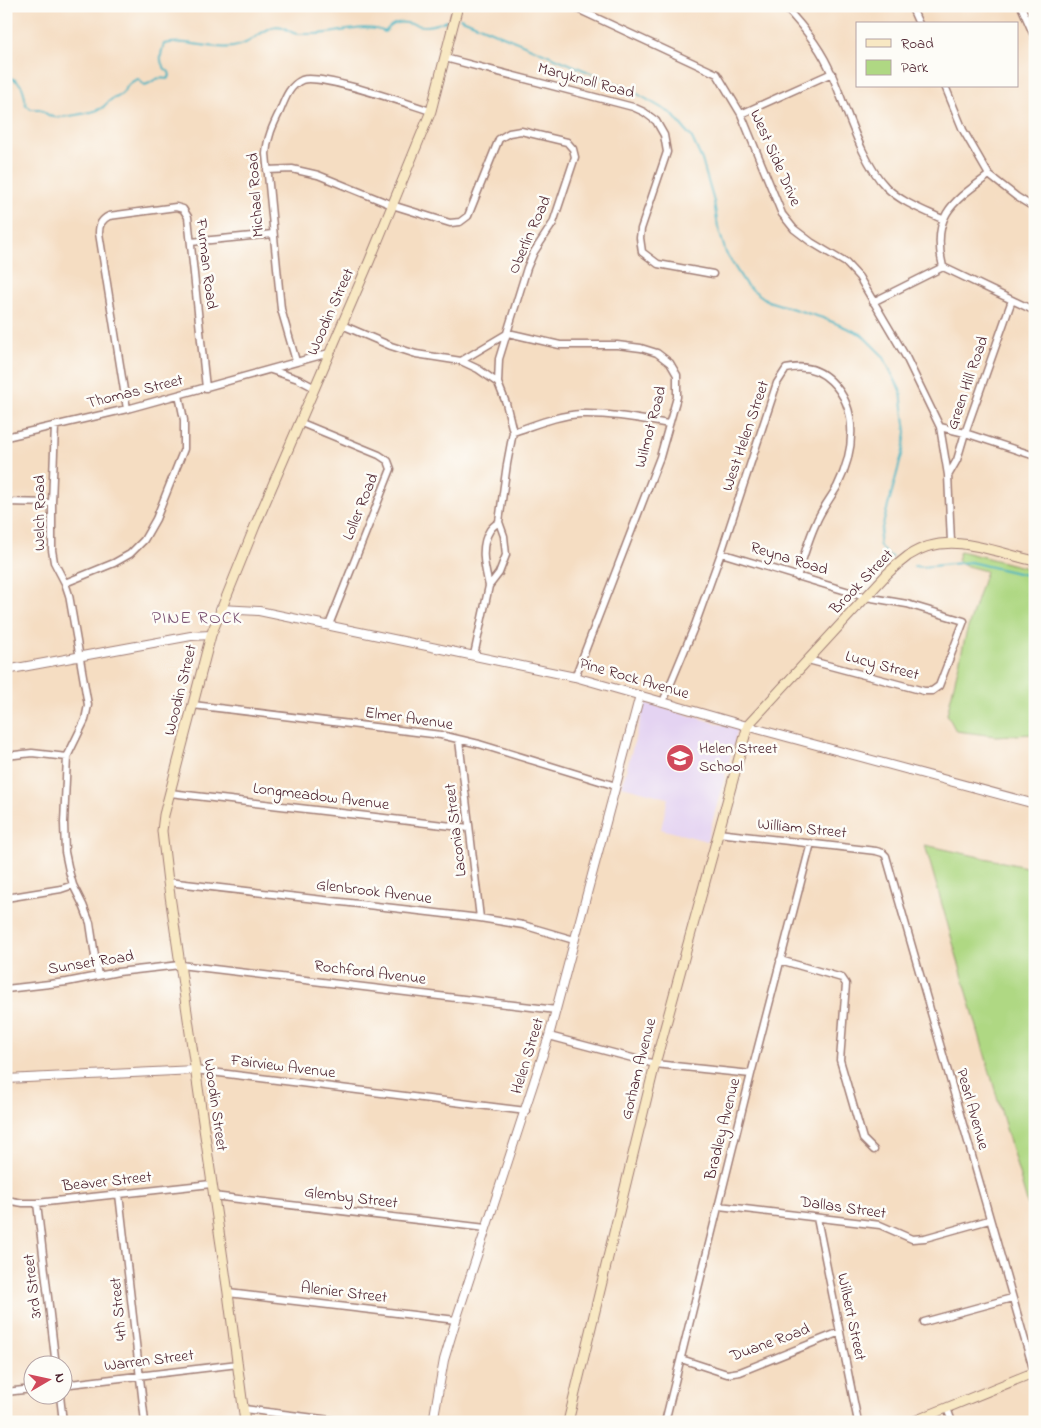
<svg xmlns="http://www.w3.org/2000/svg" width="1041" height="1428" font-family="'Indie Flower',sans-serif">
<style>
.built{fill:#e4d3f2}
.green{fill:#afd883;stroke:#7c7c57}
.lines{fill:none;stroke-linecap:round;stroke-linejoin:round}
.stream{stroke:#45b2c1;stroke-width:2}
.minor-casing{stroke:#a07e76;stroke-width:9}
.tertiary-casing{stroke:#a07e76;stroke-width:10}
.secondary-casing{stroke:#a07e76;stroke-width:11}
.minor{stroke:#fff;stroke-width:6}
.tertiary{stroke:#fff;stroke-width:8}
.secondary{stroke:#f8e8c3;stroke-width:9}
.labels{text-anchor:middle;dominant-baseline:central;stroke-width:5;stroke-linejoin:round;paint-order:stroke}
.street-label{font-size:16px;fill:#4a1f2b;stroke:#fdfcf7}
.poi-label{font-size:16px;fill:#4a1f2b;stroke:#fdfcf7;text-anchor:start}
.neighbourhood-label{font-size:18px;letter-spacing:1px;fill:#7b5273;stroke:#fdfcf7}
</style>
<rect width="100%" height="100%" fill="#fdfcf7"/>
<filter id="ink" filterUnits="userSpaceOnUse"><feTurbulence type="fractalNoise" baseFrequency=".02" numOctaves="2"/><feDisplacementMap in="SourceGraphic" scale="10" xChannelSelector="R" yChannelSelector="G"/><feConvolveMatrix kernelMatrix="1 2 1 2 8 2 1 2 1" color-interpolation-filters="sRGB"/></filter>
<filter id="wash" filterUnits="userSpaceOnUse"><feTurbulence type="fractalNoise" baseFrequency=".0096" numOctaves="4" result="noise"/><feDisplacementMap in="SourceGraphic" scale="20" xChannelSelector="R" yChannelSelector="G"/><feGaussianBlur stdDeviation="1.12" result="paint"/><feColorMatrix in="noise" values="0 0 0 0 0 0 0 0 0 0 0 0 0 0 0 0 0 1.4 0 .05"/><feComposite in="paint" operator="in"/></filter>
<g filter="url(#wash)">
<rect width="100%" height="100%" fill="#f5ddc2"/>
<path class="built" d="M 645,703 L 738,729 L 707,841 L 661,829 L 668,798 L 622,786 Z"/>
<path class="green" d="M 960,551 L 1035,570 L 1035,734 L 995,736 L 956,731 L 947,714 L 966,634 L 986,571 L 967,566 L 957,560 Z
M 925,845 L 1035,869 L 1035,1230 Z"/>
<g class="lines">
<path class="stream" d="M 460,18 L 629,89 L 672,114 L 692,138 L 702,160 L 714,202 L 718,227 L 726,253 L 746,285 L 768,301 L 823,318 L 861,334 L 883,356 L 901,392 L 906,432 L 903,451 L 879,539 C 878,549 885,552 892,557
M 6,76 C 23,81 24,89 26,105 L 31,109 L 40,109 C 44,112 48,116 54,117 C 62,118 91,113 100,109 C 105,107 107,102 112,99 C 114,98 117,98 119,96 C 128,90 124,84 138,79 L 144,85 C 155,83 153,76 167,79 L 170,76 L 169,72 C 158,65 160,55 164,44 C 187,39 210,50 233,47 C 249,45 259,32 273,27 C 284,23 289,34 298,34 C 303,34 308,34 313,34 C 334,35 366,22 385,32 C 398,15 410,26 426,26 C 433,26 440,23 446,21
M 914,566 L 923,567 L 970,562 L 1035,577"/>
</g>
</g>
<g filter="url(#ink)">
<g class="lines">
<g class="minor-casing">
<path id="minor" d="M 571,6 L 702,67 L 717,74 L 741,114 L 782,214 L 794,229 L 811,242 L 846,263 L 859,277 L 906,357 L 940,427 L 948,475 L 951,542
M 784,6 C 803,26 822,49 832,75 C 846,107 862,163 886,187 C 901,202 923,210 942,219
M 911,6 L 919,24
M 1021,6 L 1035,38
M 445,58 L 633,107 L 644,112 L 656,121 L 664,135 L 667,152 L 641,229 L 640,238 L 642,252 L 658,264 L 713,274
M 945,86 L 963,130 L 989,175 L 1017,197 L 1035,208
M 741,114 L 832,73
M 267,170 L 292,169 L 318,175 L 392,205 L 450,223 L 460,222 L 468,216 L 499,139 L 509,133 L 521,131 L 567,142 L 573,149 L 575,157 L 553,223 L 534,252 L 527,268 L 499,359 L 498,383 L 506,403 L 513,432 L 507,464 L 499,522 L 504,536 L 506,555 L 499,573 L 489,586 L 474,655
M 191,242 L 273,234
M 943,267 C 931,216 951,203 989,175
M 873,302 L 943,267 L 1035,311
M 342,325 L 391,346 L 416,354 L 461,361 L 478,369 L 498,383
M 296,361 L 281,309 L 266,154 C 267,138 273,125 280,111 C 285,99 289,86 302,80 C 320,73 408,104 431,111
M 461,361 L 508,333 L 560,345 L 617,345 L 641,348 L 657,353 L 670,363 L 677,375 L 677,397 L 660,457 L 575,677
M 271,370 L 298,379 L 315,388
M 127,409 L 99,233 C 99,225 101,220 109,216 L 176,207 L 183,209 L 188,217 L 206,388
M 299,422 L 379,455 L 388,461 L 391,469 L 329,625
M 55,426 L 52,503 L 52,550 L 54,562 L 65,583 L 69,595 L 88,705 L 85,720 L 67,757 L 64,823 L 65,852 L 69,871 L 73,885 L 83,905 L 90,923 L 98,976
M 940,427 L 965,433 L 1035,456
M 513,432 C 535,425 558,415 581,414 C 610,413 640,419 669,424
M 6,437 L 127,409 L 329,353
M 949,474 L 957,460 L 965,433 L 1012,300
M 6,502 L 52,503
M 721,553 L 866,597 L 907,604 L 964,621 L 939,686 L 932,691 L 924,691 L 808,660
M 65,583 L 114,563 L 130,554 L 144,540 L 156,519 L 184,449 L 184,420 L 179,395
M 489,586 C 485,568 479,547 490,530 C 492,527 496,524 499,522
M 663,702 L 695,625 L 721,553 L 777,383 L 786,369 C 803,365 818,368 831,381 C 860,409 854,453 837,487 C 830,499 821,510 816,523 C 808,540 803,559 797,577
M 193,705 L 441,735 L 479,744 L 616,786
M 459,740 L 480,918
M 6,756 L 32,753 L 67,757
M 170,793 L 469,828
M 718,833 L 876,851 L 883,853 L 886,856 L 1034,1372
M 168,882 L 480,918 L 523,925 L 574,940
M 6,898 L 61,889 L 73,885
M 780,960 L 842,978 L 846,984 L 840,1060 L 863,1139 L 874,1150
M 6,989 L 67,982 L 118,972 L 180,965 L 556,1010
M 549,1036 L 655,1064 L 751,1074
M 195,1070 L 526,1111
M 119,1194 L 145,1422
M 213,1196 L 486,1228
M 6,1200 L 23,1203 L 37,1203 L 211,1184
M 37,1203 L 56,1366
M 719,1206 L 880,1225 L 912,1239 L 925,1238 L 989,1220
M 817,1218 L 858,1422
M 228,1293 L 456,1320
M 924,1322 L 1012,1298
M 681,1359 L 727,1374 L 740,1372 L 840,1332
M 62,1385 L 238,1364
M 6,1392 L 32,1389
M 60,1396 L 63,1422
M 947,1408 L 952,1422
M 244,1409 L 346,1422
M 665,1422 L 751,1074 L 811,843"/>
</g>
<g class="tertiary-casing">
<path id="tertiary" d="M 220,609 L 259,611 L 575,677 L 761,730 L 1035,804
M 6,670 L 191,636 L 211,635
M 6,1079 L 195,1070
M 433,1422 L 444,1360 L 456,1320 L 549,1036 L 640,695"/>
</g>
<g class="secondary-casing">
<path id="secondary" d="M 245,1422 L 228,1293 L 168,882 L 162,831 L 164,815 L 211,635 L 255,526 L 369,262 L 431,111 L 458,6
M 568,1422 L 655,1064 L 748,725 L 887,574 C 893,568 900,562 908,556 C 948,529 993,552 1035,561
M 912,1422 L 1035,1372"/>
</g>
<use href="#minor" class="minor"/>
<use href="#tertiary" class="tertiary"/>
<use href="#secondary" class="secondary"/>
</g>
</g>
<defs>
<g id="school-disc" transform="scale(1.4375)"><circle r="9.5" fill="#d1495b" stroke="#fdfcf7"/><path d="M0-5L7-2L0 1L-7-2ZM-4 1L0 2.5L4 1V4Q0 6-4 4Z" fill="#fff"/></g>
</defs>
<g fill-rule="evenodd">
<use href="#school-disc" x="680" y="758"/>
</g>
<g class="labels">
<g class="street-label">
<text transform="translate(586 81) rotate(15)">Maryknoll Road</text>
<text transform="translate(775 158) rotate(66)">West Side Drive</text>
<text transform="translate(256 195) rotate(-94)">Michael Road</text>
<text transform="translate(530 235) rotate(-66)">Oberlin Road</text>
<text transform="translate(206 264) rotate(83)">Furman Road</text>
<text transform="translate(331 312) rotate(-66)">Woodin Street</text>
<text transform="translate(968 383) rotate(-71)">Green Hill Road</text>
<text transform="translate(135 392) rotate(-14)">Thomas Street</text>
<text transform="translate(651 427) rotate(-75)">Wilmot Road</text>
<text transform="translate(746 436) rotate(-71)">West Helen Street</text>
<text transform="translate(361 507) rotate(-68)">Loller Road</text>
<text transform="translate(40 513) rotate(-90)">Welch Road</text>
<text transform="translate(789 559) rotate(17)">Reyna Road</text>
<text transform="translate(862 582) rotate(-46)">Brook Street</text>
<text transform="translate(882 666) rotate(15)">Lucy Street</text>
<text transform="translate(634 679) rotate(16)">Pine Rock Avenue</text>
<text transform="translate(181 690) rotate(-76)">Woodin Street</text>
<text transform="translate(409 719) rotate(8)">Elmer Avenue</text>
<text transform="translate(321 797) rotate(7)">Longmeadow Avenue</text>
<text transform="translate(802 829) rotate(6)">William Street</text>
<text transform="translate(456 830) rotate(-97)">Laconia Street</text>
<text transform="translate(374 892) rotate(7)">Glenbrook Avenue</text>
<text transform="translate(91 963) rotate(-9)">Sunset Road</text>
<text transform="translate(370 973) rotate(7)">Rochford Avenue</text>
<text transform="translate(528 1056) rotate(-73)">Helen Street</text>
<text transform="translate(283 1067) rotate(7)">Fairview Avenue</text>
<text transform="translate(639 1069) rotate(-76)">Gorham Avenue</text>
<text transform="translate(215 1105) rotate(82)">Woodin Street</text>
<text transform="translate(972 1109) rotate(74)">Pearl Avenue</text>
<text transform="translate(723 1129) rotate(-76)">Bradley Avenue</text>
<text transform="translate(107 1182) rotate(-6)">Beaver Street</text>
<text transform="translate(351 1198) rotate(7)">Glemby Street</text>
<text transform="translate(843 1208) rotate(8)">Dallas Street</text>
<text transform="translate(33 1286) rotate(-97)">3rd Street</text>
<text transform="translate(344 1293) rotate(7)">Alenier Street</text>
<text transform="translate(119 1309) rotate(-96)">4th Street</text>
<text transform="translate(851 1317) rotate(78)">Wilbert Street</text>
<text transform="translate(770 1343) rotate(-20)">Duane Road</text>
<text transform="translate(149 1361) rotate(-7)">Warren Street</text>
</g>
<g class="poi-label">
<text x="699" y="749">Helen Street<tspan x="699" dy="18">School</tspan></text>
</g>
<g class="neighbourhood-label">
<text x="197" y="619">PINE ROCK</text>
</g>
</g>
<rect width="1041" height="1428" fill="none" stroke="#fdfcf7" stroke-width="25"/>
<rect x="856" y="22" width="162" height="65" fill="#fdfcf7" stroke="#b5a4a5"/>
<rect x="866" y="39" width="25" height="8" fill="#f8e8c3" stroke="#b5a4a5"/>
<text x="901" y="48" font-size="15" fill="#4a1f2b">Road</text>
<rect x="866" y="60" width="25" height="15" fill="#afd883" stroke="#b5a4a5"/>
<text x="901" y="72" font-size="15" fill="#4a1f2b">Park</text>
<g transform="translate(48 1380) rotate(81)"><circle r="24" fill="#fdfcf7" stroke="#b5a4a5"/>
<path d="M0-4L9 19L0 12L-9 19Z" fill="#d1495b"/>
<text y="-8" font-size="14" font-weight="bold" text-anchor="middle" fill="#4a1f2b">N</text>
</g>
</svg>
